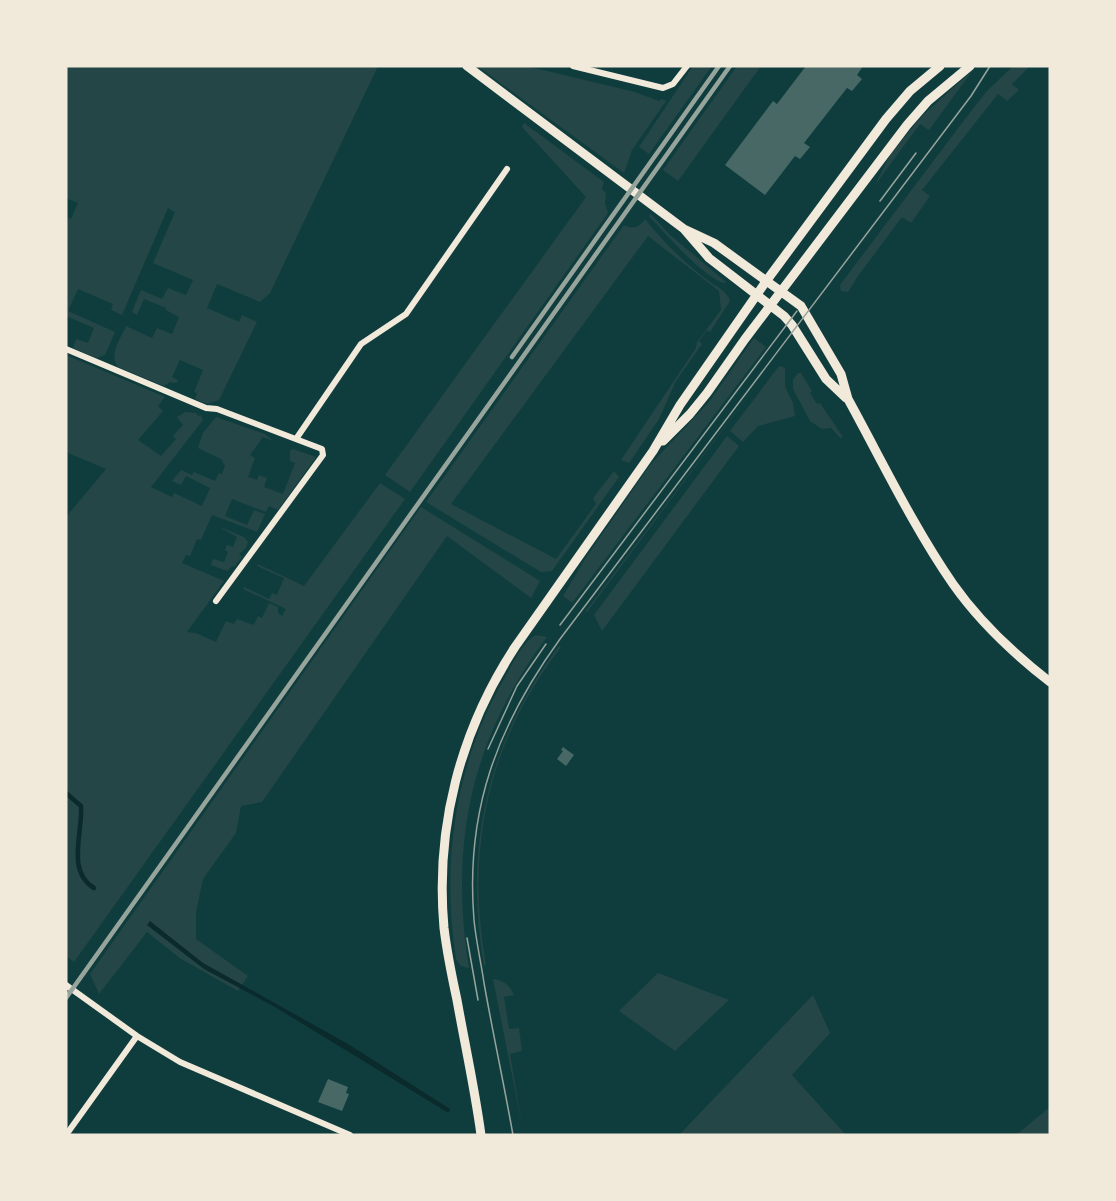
<svg xmlns="http://www.w3.org/2000/svg" width="1116" height="1201" font-family="Rubik,sans-serif">
<style>
.green{fill:#244646}
.water{fill:#0a2a2b}
.lines{fill:none;stroke-linecap:round;stroke-linejoin:round}
.stream{stroke:#0a2a2b;stroke-width:4.5}
.building{fill:#486865}
.minor{stroke:#f1e9da;stroke-width:6}
.tertiary{stroke:#f1e9da;stroke-width:9}
.tram{stroke:#97a49c;stroke-width:1.5}
.rail{stroke:#97a49c;stroke-width:4.5}
</style>
<rect width="100%" height="100%" fill="#0f3d3e"/>
<path class="green" d="M 66,66 L 378,66 L 270,293 L 260,302 L 217,284 L 207,308 L 239,322 L 242,315 L 257,322 L 219,400 L 207,404 L 195,399 L 197,393 L 194,392 L 203,370 L 180,360 L 172,377 L 179,381 L 175,383 L 170,382 L 164,386 L 118,367 C 108,355 121,338 126,326 L 152,338 L 157,328 L 172,334 L 179,317 L 166,310 L 166,308 L 144,299 L 137,315 L 132,312 L 141,290 L 162,299 L 168,288 L 186,295 L 193,280 L 153,263 L 175,212 L 168,208 L 122,315 L 111,310 L 113,304 L 78,289 L 68,311 L 115,332 L 105,355 L 96,358 L 73,348 L 76,339 L 88,343 L 94,328 L 66,316 L 66,217 L 71,219 L 78,203 L 66,198 Z
M 477,66 L 526,66 L 635,92 L 659,101 L 662,99 L 666,101 L 632,150 L 624,173 Z
M 693,66 L 712,66 L 649,154 L 639,147 Z
M 737,66 L 761,66 L 678,181 L 663,170 Z
M 1013,66 L 1030,66 L 1012,84 L 1019,90 L 1007,101 L 998,94 L 922,190 L 930,196 L 911,223 L 902,217 L 858,276 L 848,292 L 841,291 L 840,285 L 968,115 L 986,92 Z
M 973,70 L 929,130 L 920,124 L 875,185 L 891,153 L 923,115 Z
M 524,123 L 604,182 L 602,189 L 606,193 L 605,203 L 608,213 L 410,492 L 385,475 L 586,197 L 522,127 Z
M 651,214 L 670,235 L 726,282 L 724,283 C 703,277 665,233 649,216 Z
M 645,219 C 664,243 686,264 710,282 C 717,287 728,292 730,301 L 710,332 L 707,330 L 699,341 L 702,344 L 676,381 L 659,419 L 629,463 L 621,460 L 696,348 L 697,342 L 721,310 L 719,291 L 648,236 L 451,504 L 556,559 L 596,504 L 593,498 L 614,471 L 619,477 L 552,571 L 541,572 L 426,502 L 624,225 C 633,230 640,227 645,219 Z
M 754,338 L 766,347 L 572,603 L 563,596 L 587,556 L 650,465 L 709,402 Z
M 66,355 L 165,397 L 158,406 L 163,411 L 138,440 L 161,456 L 176,439 L 173,436 L 183,425 L 177,417 L 185,412 L 196,413 L 198,416 L 201,415 L 203,420 L 151,487 L 172,497 L 174,493 L 202,506 L 210,488 L 186,476 L 181,485 L 172,481 L 181,470 L 192,475 L 194,472 L 215,481 L 219,473 L 222,474 L 225,466 L 221,459 L 198,448 L 203,433 L 216,417 L 265,434 L 273,441 L 263,437 L 250,455 L 255,458 L 248,477 L 257,480 L 259,475 L 267,478 L 264,487 L 283,494 L 295,463 L 290,461 L 290,451 L 293,449 L 316,457 L 278,510 L 269,506 L 266,512 L 232,499 L 225,516 L 247,525 L 254,510 L 265,514 L 257,532 L 212,515 L 201,540 L 197,539 L 190,556 L 186,555 L 182,563 L 224,581 L 187,632 L 196,633 L 216,642 L 226,621 L 234,624 L 237,619 L 254,625 L 258,616 L 262,618 L 269,603 L 278,607 L 278,613 L 282,616 L 286,609 L 243,589 L 244,587 L 269,599 L 272,593 L 277,595 L 284,578 L 257,566 L 258,564 L 304,586 L 380,483 L 405,499 L 74,962 L 66,956 L 66,517 L 106,469 L 66,452 Z
M 778,356 L 587,612 L 585,612 Z
M 779,366 L 785,368 L 785,387 L 793,403 L 795,416 L 758,426 L 743,442 L 730,431 Z
M 798,373 L 801,373 L 812,391 L 810,393 L 817,404 L 820,403 L 843,437 L 840,438 L 831,428 L 822,429 L 810,421 L 793,389 L 793,380 Z
M 727,436 L 739,446 L 602,631 L 594,615 Z
M 421,507 L 540,581 L 531,598 L 447,536 L 262,802 L 241,806 L 236,833 L 203,879 L 196,912 L 196,939 L 248,976 L 238,991 L 181,959 L 147,932 L 99,994 L 90,974 Z
M 218,526 L 244,537 L 248,542 L 246,548 L 239,554 L 242,557 L 235,566 L 231,567 L 227,571 L 211,565 L 213,559 L 224,562 L 228,552 L 225,550 L 227,545 L 233,547 L 237,537 Z
M 536,635 L 547,637 C 471,738 449,844 469,968 C 462,967 459,965 456,959 C 441,862 455,764 504,679 C 512,665 522,642 536,635 Z
M 559,646 L 561,647 C 488,741 465,849 486,965 L 484,965 C 463,848 488,741 559,646 Z
M 658,973 L 729,1000 L 675,1051 L 619,1011 Z
M 493,979 C 503,980 510,985 514,995 L 504,997 L 509,1029 L 519,1028 L 522,1051 L 510,1054 L 522,1126 Z
M 813,995 L 830,1033 L 792,1075 L 846,1135 L 679,1135 Z
M 1050,1107 L 1050,1135 L 1016,1135 Z"/>
<path class="water" d="M 150,921 L 203,963 L 348,1044 L 450,1109 L 450,1111 L 447,1112 L 275,1007 L 204,969 L 147,925 Z"/>
<g class="lines">
<path class="stream" d="M 66,793 L 81,806 C 83,833 66,871 94,888"/>
</g>
<path class="building" d="M 806,66 L 863,66 L 857,75 L 862,79 L 852,91 L 847,88 L 804,143 L 810,147 L 800,159 L 795,156 L 765,195 L 725,165 L 773,101 L 777,104 Z
M 563,747 L 574,755 L 566,766 L 557,759 L 563,751 L 561,750 Z
M 328,1079 L 348,1087 L 346,1093 L 349,1094 L 342,1111 L 318,1102 Z"/>
<g class="lines">
<path class="minor" d="M 573,66 L 663,88 L 673,84 L 687,66
M 66,349 L 206,408 L 217,409 L 322,449 L 323,455 L 216,601
M 296,439 L 361,344 L 406,314 L 507,169
M 66,985 L 137,1036 L 180,1062 L 350,1135
M 66,1135 L 137,1036"/>
<path class="tertiary" d="M 467,66 L 684,229 L 709,258 L 784,316 L 792,325 L 826,379 L 846,398
M 684,229 L 714,243 L 801,306 L 841,374 L 848,399 C 882,461 913,526 953,584 C 979,621 1014,654 1050,682
M 663,441 L 690,414 L 707,393 L 745,339 L 907,125 L 928,101 L 970,66
M 481,1135 C 475,1090 465,1045 457,1000 C 452,977 447,953 444,928 C 435,828 460,731 515,647 L 653,451 L 680,405 L 767,280 L 886,119 L 910,91 L 940,66"/>
<path class="tram" d="M 880,201 L 916,153
M 560,625 L 797,311
M 488,749 L 517,686 L 546,644
M 467,938 L 478,1000
M 513,1135 C 504,1084 493,1034 484,983 C 481,962 476,941 474,920 C 465,811 497,726 560,639 L 971,96 L 990,66"/>
<path class="rail" d="M 512,357 L 719,66
M 66,998 L 730,66"/>
</g>
<rect width="1116" height="1201" fill="none" stroke="#f1e9da" stroke-width="135"/>
</svg>
